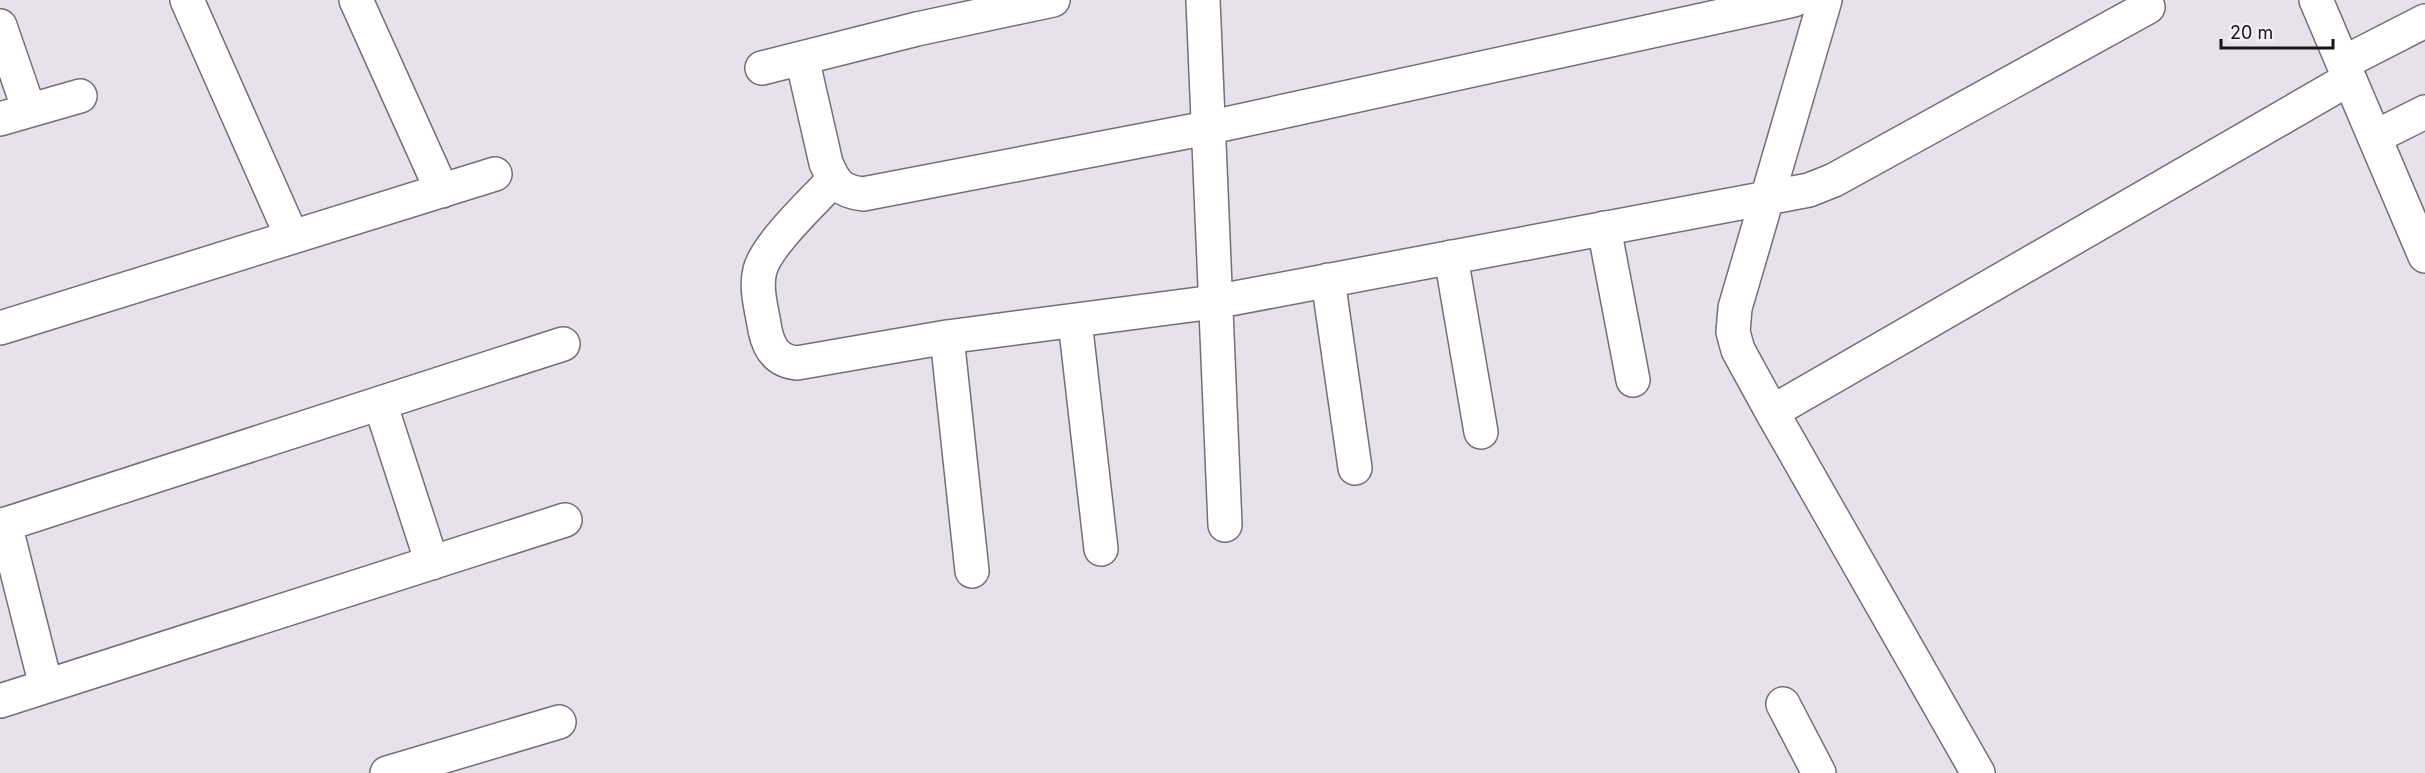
<svg xmlns="http://www.w3.org/2000/svg" width="2425" height="773" font-family="Inter,sans-serif">
<style>
.lines{fill:none;stroke-linecap:round;stroke-linejoin:round}
.minor-casing{stroke:#746f77;stroke-width:36}
.minor{stroke:#fff;stroke-width:33}
</style>
<rect width="100%" height="100%" fill="#e6e1ea"/>
<g class="lines">
<g class="minor-casing">
<path id="minor" d="M 187,0 L 292,237
M 356,0 L 442,191
M 1203,0 L 1225,525
M 1825,0 L 1735,308 L 1733,332 L 1738,350 L 1772,412 L 2349,79
M 2316,0 L 2425,256
M 0,26 L 29,110
M 802,58 L 826,163 C 835,184 840,191 863,194 L 1207,128 L 1794,0
M 2343,63 L 2425,21
M 762,68 L 917,29 L 1053,0
M 0,119 L 80,96
M 2375,137 L 2425,112
M 833,180 C 814,201 767,244 760,270 C 755,289 762,310 765,330 C 769,349 777,361 797,363 L 947,337 L 1214,302 L 1809,190 L 1834,180 L 2148,7
M 1604,228 L 1633,380
M 1451,257 L 1481,432
M 1328,280 L 1355,468
M 1075,321 L 1101,549
M 0,328 L 495,174
M 947,337 L 972,571
M 380,403 L 432,563
M 1772,412 L 1978,773
M 5,524 L 46,686
M 0,526 L 563,344
M 0,701 L 565,520
M 1783,704 L 1819,773
M 387,773 L 559,722"/>
</g>
<use href="#minor" class="minor"/>
</g>
<path d="M2221 39v9h112v-9" fill="none" stroke="#161417" stroke-width="3"/>
<text x="2230" y="39" font-size="18" fill="#161417" stroke="#f3eef7" stroke-width="4.5" paint-order="stroke">20 m</text>
</svg>
